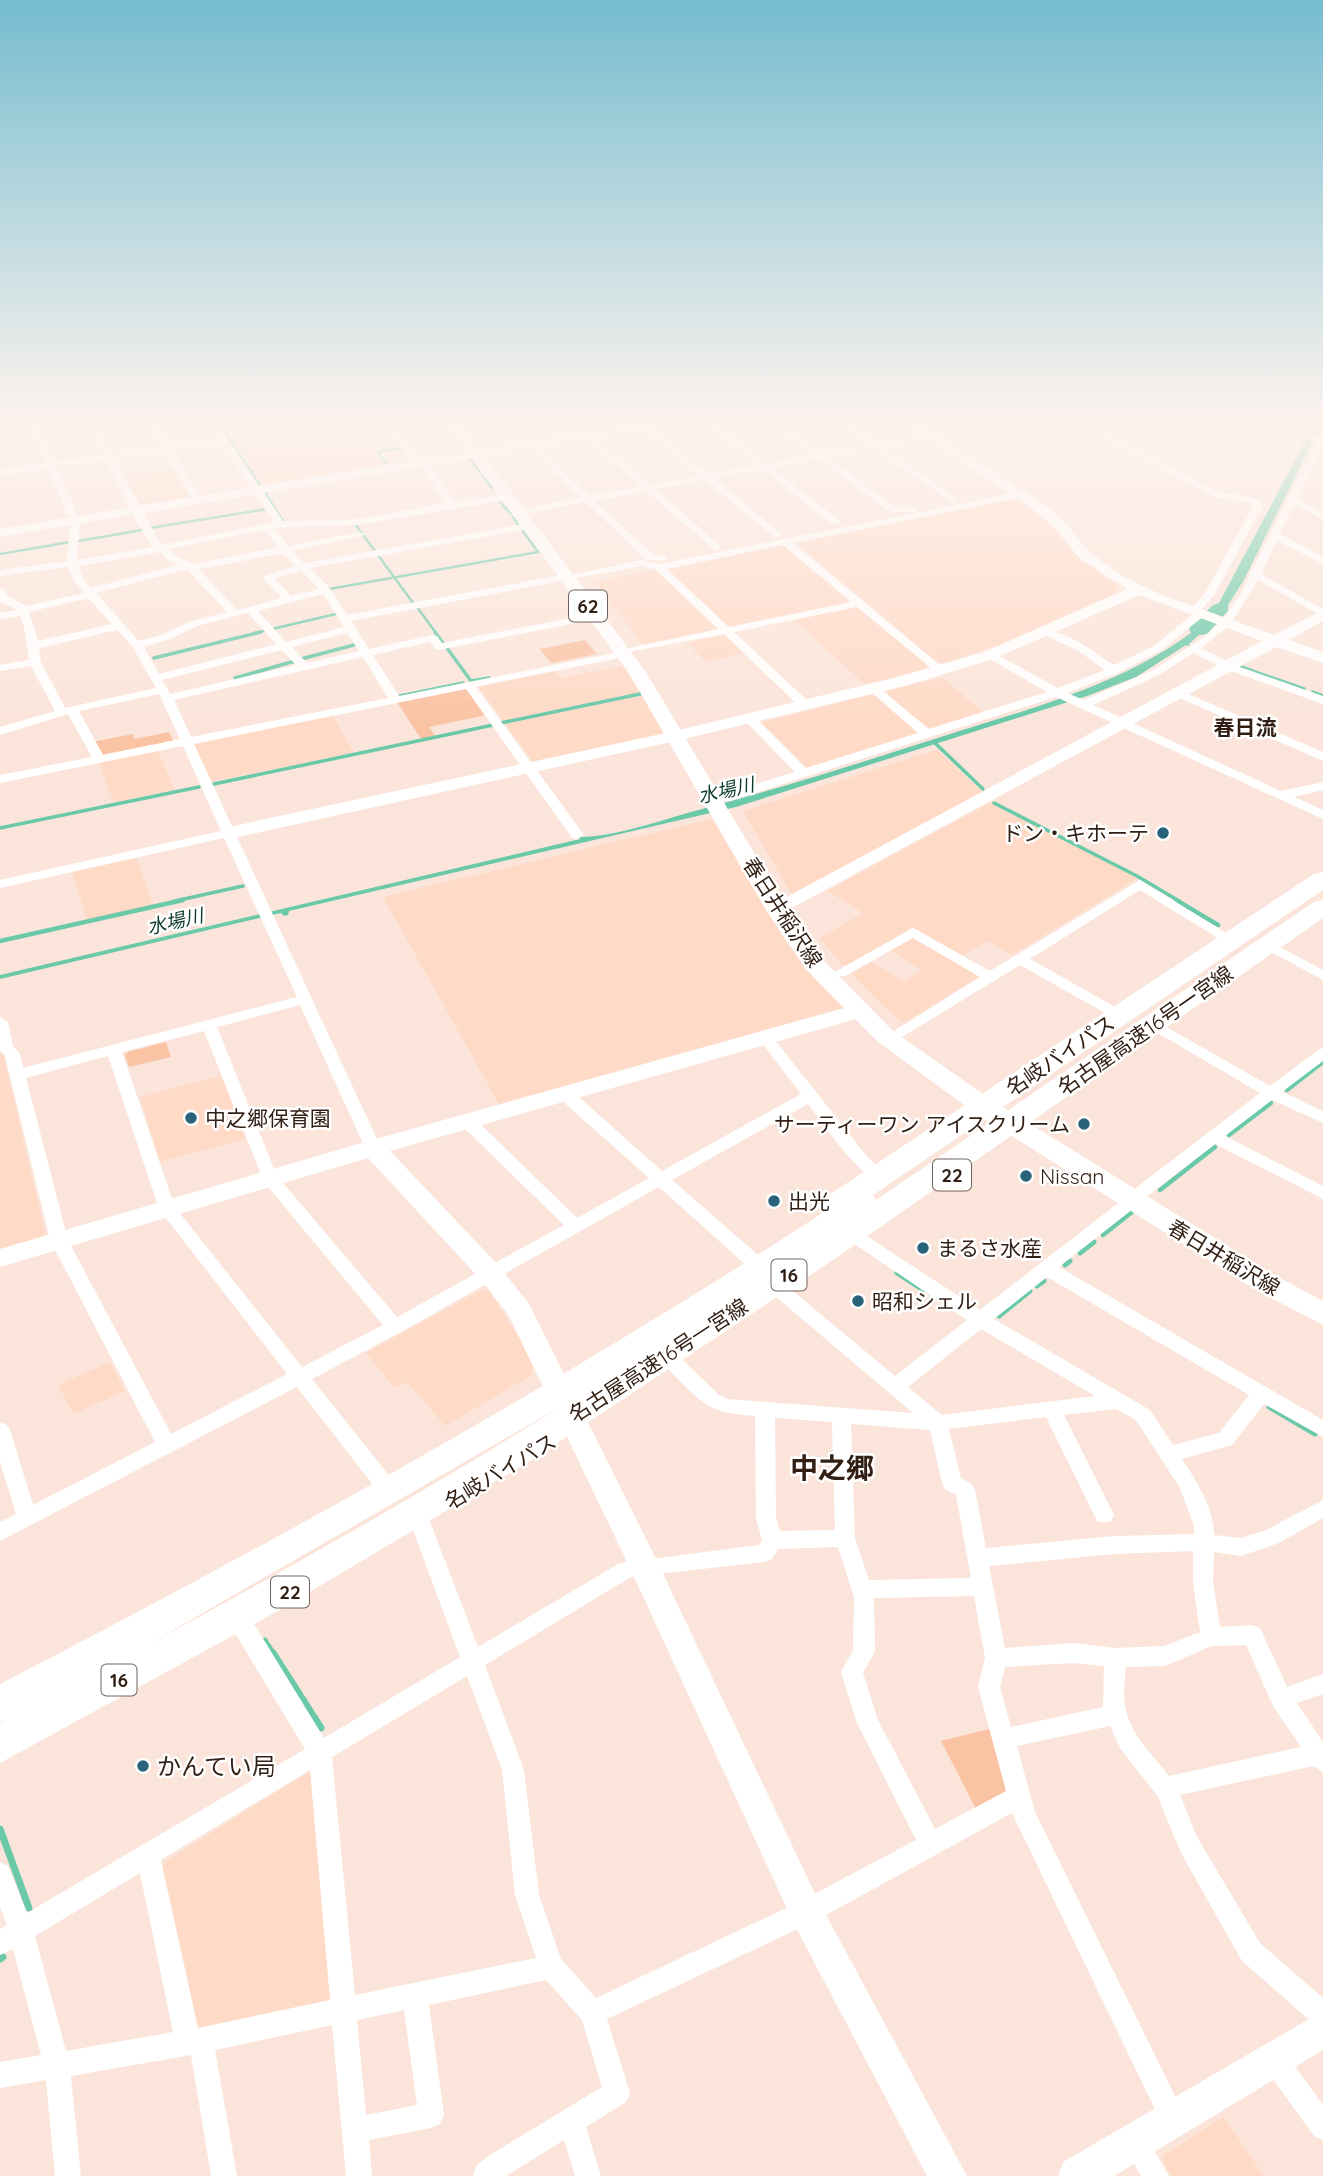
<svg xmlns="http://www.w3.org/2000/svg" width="1323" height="2176" font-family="Quicksand,'Noto Sans JP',sans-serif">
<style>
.built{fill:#ffdac7}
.green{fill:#fac3a4}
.water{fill:#69c9a9}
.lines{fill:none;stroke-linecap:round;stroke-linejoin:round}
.stream-far4{stroke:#69c9a9;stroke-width:2.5}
.stream-far3{stroke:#69c9a9;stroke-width:3.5}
.stream-far2{stroke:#69c9a9;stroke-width:4.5}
.stream-far1{stroke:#69c9a9;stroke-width:5}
.stream{stroke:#69c9a9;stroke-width:7}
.street{fill:#fff;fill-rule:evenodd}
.secondary{fill:#fff;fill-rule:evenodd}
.primary{fill:#fff;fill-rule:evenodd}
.highway{fill:#fff;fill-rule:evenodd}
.poi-dot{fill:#28627b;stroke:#fff;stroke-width:2.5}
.labels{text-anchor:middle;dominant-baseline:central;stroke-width:5;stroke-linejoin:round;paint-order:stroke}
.shield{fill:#fff;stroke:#70625a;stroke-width:2}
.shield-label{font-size:19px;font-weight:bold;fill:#321f14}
.far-water-label{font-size:19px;font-style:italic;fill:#0e3a2d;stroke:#fff}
.far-quarter-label{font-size:21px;font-weight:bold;fill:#321f14;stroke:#fff}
.poi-label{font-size:21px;fill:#321f14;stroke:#fff;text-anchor:start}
.street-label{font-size:21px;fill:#321f14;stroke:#fff}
.near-poi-label{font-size:24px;fill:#321f14;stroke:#fff;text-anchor:start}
.near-quarter-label{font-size:28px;font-weight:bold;fill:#321f14;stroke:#fff}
</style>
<rect width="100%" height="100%" fill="#fbe5da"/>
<path class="built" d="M 217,418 L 353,418 L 388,466 L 263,487 Z
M 174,469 L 190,497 L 140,505 L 125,476 Z
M 1013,499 L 1018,500 L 1048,522 L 1080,559 L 1117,585 L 1118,592 L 1008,642 L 944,663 L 937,662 L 796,543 Z
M 778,545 L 785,546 L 850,600 L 847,603 L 734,627 L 726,626 L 668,570 L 670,566 Z
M 652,570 L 659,571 L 718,628 L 717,631 L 644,646 L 594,582 Z
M 853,607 L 859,608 L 928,665 L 926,669 L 865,684 L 793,620 Z
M 720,636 L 727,637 L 744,653 L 706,662 L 687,643 Z
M 622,666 L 640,692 L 504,722 L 478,686 L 555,670 L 561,678 Z
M 940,678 L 945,679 L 982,712 L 933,728 L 924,727 L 887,695 L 889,690 Z
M 642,695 L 663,733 L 662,735 L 534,763 L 505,724 Z
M 870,695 L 877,696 L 919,734 L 808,771 L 757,724 Z
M 332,715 L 354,753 L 211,782 L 194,744 Z
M 157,750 L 175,790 L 114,803 L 99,762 Z
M 937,750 L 983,793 L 795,893 L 791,893 L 743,811 Z
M 990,803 L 1138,878 L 1012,955 L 987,941 L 962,956 L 913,927 L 847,965 L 842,965 L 820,938 L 863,913 L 827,891 Z
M 712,819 L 787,944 L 843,1008 L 499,1104 L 383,897 Z
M 136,858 L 153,905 L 87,920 L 72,872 Z
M 910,938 L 916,938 L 979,977 L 907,1021 L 901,1021 L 884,1007 L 851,974 L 871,962 L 904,981 L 922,970 L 890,950 Z
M 0,1041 L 46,1237 L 0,1250 Z
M 221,1076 L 245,1139 L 160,1162 L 140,1097 Z
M 481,1290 L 489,1291 L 520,1339 L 533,1366 L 532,1375 L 445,1426 L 407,1382 L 395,1388 L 366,1353 Z
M 110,1362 L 125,1391 L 73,1414 L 58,1385 Z
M 309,1772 L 315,1774 L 330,1999 L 324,2006 L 202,2029 L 195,2025 L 162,1869 L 166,1861 Z
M 1224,2117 L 1264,2176 L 1172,2176 L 1163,2162 L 1164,2155 Z"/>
<path class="green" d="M 585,640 L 597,654 L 551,663 L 540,649 Z
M 467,688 L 487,715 L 429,727 L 435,736 L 421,739 L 397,702 Z
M 169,732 L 173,741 L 100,755 L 92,742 L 133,734 L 135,739 Z
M 166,1042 L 171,1057 L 129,1067 L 125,1055 L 128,1052 Z
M 993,1728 L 1014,1793 L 978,1813 L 941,1741 Z"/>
<path class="water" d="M 1318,418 L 1323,418 L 1312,444 L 1315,445 L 1311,445 L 1244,580 L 1228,605 L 1228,611 L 1207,634 L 1199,635 L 1189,644 L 1190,646 L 1186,645 L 1136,677 L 1087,696 L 736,807 L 289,911 L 288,915 L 284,916 L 281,913 L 0,979 L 0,975 L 580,839 L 579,837 C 617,837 664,819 702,809 C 785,787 866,761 947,735 C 1032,708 1118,686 1191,633 L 1189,628 L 1213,605 L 1219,603 L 1310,432 L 1307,430 L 1311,430 Z"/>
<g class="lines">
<path class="stream-far4" d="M 216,418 L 261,487
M 974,418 L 983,423
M 0,419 L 7,418
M 465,458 L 470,459 L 480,472
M 389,466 L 377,452 L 401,448
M 482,475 L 492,488
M 264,491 L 283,521
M 498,500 L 511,514
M 513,517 L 518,525
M 351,524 L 355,524 L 375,551
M 150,528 L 267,509
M 79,541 L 142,530
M 0,554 L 70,542
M 378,555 L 413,603
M 329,589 L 538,552 L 522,530
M 417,607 L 436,633
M 272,629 L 336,614
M 254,633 L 267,630"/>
<path class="stream-far3" d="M 435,632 L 443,643
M 447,648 L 471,681 L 489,678
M 154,658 L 261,632
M 301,659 L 354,645
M 1241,667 L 1304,689
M 235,678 L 295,661
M 1313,692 L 1323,696
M 400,696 L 463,683
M 501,723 L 640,694
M 934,742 L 983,789
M 214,784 L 493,725
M 994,803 L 1137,876 L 1179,901
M 0,828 L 199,787
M 175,901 L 243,886"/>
<path class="stream-far2" d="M 1176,900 L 1218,925
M 0,941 L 183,900
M 1287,1090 L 1323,1062
M 1229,1135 L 1271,1103
M 1160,1190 L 1215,1147
M 1103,1235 L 1132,1212"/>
<path class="stream-far1" d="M 1080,1253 L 1094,1242
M 1065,1265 L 1070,1261
M 897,1273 L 923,1290
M 1037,1286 L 1044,1281
M 999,1316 L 1030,1291
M 1269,1407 L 1315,1434
M 265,1640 L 274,1654"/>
<path class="stream" d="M 273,1653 L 321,1728
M 0,1829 L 29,1908
M 0,1959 L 3,1957"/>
<path class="street" d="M 0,418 L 22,418 L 0,423 Z
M 27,418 L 35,418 L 55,462 L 104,455 L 86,418 L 94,418 L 112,454 L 162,446 L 146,418 L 154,418 L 170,445 L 218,438 L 205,418 L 213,418 L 283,521 L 360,519 L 446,503 L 420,465 L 414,465 L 381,418 L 389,418 L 420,460 L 426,460 L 455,502 L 507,494 L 512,497 L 507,500 L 360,525 L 274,528 L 288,546 L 360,532 L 365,535 L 293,551 L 304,563 L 529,523 L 534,526 L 529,529 L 310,568 L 329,587 L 347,615 L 567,574 L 572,577 L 567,580 L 351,621 L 369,649 L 433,635 L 437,636 L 442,643 L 596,613 L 601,616 L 596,619 L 439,650 L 435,649 L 430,642 L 373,655 L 399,696 L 624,651 L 630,654 L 624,657 L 476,687 L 584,835 L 577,839 L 572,838 L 466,689 L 194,744 L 381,1148 L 379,1152 L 373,1154 L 365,1148 L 300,1005 L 217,1027 L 277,1176 L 397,1317 L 564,1225 L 462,1126 L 460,1122 L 462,1118 L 474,1118 L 577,1218 L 649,1178 L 559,1098 L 557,1094 L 559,1090 L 571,1090 L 662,1171 L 801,1094 L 758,1038 L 761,1035 L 771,1035 L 869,1159 L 890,1176 L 888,1180 C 863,1187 823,1122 808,1104 L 672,1180 L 758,1255 L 761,1260 L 758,1265 L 746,1265 L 659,1187 L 401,1332 L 312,1379 L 391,1478 L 394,1484 L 391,1490 L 384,1492 L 377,1490 L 297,1387 L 0,1541 L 0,1522 L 16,1514 L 0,1462 L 0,1422 L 7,1425 L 10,1430 L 33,1505 L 155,1442 L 50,1240 L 5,1056 L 0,1051 L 0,1017 L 8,1022 L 13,1046 L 20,1054 L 23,1068 L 297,997 L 224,838 L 0,888 L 0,880 L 221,831 L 183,746 L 0,783 L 0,775 L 92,757 L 68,714 L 0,735 L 0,727 L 55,711 L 31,666 L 0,671 L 0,665 L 29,660 L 24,627 L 20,616 L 0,619 L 0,613 L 17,610 L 0,601 L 0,588 L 4,589 L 8,596 L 26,606 L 84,593 L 74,581 L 68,567 L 0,576 L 0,570 L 67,561 L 70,520 L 48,469 L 0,476 L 0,470 L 46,463 ZM 221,443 L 274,522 L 161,545 L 115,459 L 165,451 L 192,500 L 197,503 L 202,500 L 173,450 ZM 106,460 L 130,510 L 152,547 L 77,560 L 80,520 L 57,467 ZM 265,530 L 278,547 L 193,564 L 176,556 L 169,549 ZM 160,552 L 168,560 L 178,565 L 91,588 L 84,580 L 78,566 ZM 283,553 L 296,566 L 262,577 L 282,598 L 237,610 L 199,569 ZM 187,569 L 227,612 L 189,622 L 162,635 L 139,641 L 96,593 ZM 301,571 L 319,589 L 291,596 L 274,578 ZM 323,594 L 344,627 L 286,642 L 258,611 ZM 88,598 L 112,624 L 38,641 L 29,612 ZM 248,613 L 276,644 L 159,674 L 144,647 L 170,639 L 197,626 ZM 117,630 L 132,646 L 156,688 L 65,708 L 41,662 L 39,648 ZM 347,633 L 359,651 L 307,663 L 292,647 ZM 282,650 L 296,665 L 170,694 L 162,680 ZM 363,657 L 388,698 L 191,737 L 174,700 ZM 159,694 L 180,739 L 103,755 L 79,711 ZM 204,1031 L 264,1182 L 383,1325 L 302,1367 L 175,1207 L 122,1052 ZM 108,1056 L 159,1209 L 287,1374 L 171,1434 L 68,1240 L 26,1078 Z
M 472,418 L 494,418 L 461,425 L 457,422 Z
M 615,418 L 624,418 L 635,428 L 628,430 Z
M 700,418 L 709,418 L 767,463 L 812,455 L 764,418 L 773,418 L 821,453 L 867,445 L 831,418 L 841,418 L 877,443 L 1013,418 L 1030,418 L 883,447 L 955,497 L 955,501 L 952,502 L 874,449 L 828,457 L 895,507 L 916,507 L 916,511 L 913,512 L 890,512 L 818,459 L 772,468 L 839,520 L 839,524 L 831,524 L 763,469 L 714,478 L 780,533 L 781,535 L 776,538 L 705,480 L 655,489 L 719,545 L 719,549 L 715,550 L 646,491 L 595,501 L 653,555 L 666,556 L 666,560 L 646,560 L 586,502 L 528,513 L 523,510 L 581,497 L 527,446 L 525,444 L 530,441 L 590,496 L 641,486 L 585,437 L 583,435 L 588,432 L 650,485 L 699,476 L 641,427 L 640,425 L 644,422 L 708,474 L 757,465 Z
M 1068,418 L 1078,418 L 1219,492 L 1255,498 L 1263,505 L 1215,594 L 1201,610 L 1206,613 L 1205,615 L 1162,650 L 1118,673 L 1067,693 L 1084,700 L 1153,670 L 1201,639 L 1222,621 L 1241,593 L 1316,443 L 1267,418 L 1278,418 L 1319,438 L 1323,435 L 1323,447 L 1297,499 L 1323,512 L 1323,519 L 1294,505 L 1280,534 L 1323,557 L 1323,564 L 1277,541 L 1261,574 L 1323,609 L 1323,617 L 1258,580 L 1230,625 L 1201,648 L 1237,666 L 1323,696 L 1323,704 L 1225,669 L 1193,653 L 1161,674 L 1093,705 L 1281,791 L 1323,782 L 1323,790 L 1294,797 L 1323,810 L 1323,819 L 1056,697 L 730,801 L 720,801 L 720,795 L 795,772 L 746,722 L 746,716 L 754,716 L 806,768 L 918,733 L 869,690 L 869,686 L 877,686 L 929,729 L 1047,692 L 986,657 L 986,653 L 994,653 L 1058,688 L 1105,670 L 1077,650 L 1042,634 L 1042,630 C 1063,628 1097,654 1114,665 L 1154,646 L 1193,614 L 1189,611 L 1205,593 L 1253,506 L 1249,502 L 1214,497 Z
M 1020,492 L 1023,493 L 1023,497 L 793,543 L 947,671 L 937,673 L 857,607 L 734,632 L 809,702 L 811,705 L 805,709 L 801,708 L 724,634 L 629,652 L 629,648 L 718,629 L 655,569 L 641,566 L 577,578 L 572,575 L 641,560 L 659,564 ZM 783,545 L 851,602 L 729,627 L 667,569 Z
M 1179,690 L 1323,752 L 1323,761 L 1175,696 L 1175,692 Z
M 1140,880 L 1238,940 L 1236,943 L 1226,943 L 1140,890 L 1030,959 L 1124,1012 L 1126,1015 L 1124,1018 L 1114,1018 L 1020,965 L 902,1037 L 897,1035 L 894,1032 L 897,1029 L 980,977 L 913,938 L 845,976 L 835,976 L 833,973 L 913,928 L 990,971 Z
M 1276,945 L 1323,970 L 1323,980 L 1271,952 L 1269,949 L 1271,946 Z
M 1161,1024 L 1270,1086 L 1318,1050 L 1323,1048 L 1323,1061 L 1282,1092 L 1323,1111 L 1323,1123 L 1272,1100 L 1225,1136 L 1323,1186 L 1323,1199 L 1215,1144 L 1149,1195 L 1137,1195 L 1135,1191 L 1137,1187 L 1260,1093 L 1156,1032 L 1153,1029 L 1156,1026 Z
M 1132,1195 L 1138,1197 L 1140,1201 L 1138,1205 L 1059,1267 L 1323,1420 L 1323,1437 L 1264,1404 L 1232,1445 L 1182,1459 C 1196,1480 1214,1508 1214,1535 L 1241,1538 L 1266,1530 L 1323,1500 L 1323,1518 L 1279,1543 L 1241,1556 L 1214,1552 L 1213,1582 L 1220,1627 L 1252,1625 L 1260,1628 L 1287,1687 L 1323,1674 L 1323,1694 L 1297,1703 L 1323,1742 L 1323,1772 L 1313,1766 L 1180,1795 L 1197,1837 L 1260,1943 L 1323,1998 L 1323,2028 L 1314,2024 L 1242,1961 L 1181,1853 L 1158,1797 L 1120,1748 L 1110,1726 L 1017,1746 L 1035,1812 L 1182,2110 L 1186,2119 L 1182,2128 L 1173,2132 L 1164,2128 L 1012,1813 L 815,1921 L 607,2019 L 630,2093 L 626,2102 L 586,2127 L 601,2176 L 575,2176 L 564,2140 L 506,2176 L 473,2176 L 476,2166 L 490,2155 L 602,2087 L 582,2020 L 546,1980 L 429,2005 L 444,2115 L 440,2124 L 431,2128 L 369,2140 L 372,2176 L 346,2176 L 332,2025 L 215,2050 L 237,2176 L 211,2176 L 191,2055 L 71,2076 L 81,2176 L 55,2176 L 46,2080 L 0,2088 L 0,2062 L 41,2055 L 13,1949 L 0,1955 L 0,1929 L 7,1925 L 0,1907 L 0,1862 L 8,1866 L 27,1913 L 305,1749 L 232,1628 L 229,1621 L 232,1614 L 240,1612 L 248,1614 L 324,1738 L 460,1657 L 409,1519 L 412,1513 L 419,1511 L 426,1513 L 429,1519 L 478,1647 L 620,1563 L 759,1545 L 762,1540 L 756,1518 L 755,1416 C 704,1412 704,1404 668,1369 L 666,1364 L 668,1359 L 675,1357 L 682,1359 L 719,1395 L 727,1399 L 913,1413 L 776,1297 L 773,1292 L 776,1287 L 788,1287 L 895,1376 L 967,1320 L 853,1243 L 850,1239 L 853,1235 L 865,1235 L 980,1310 L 1126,1197 ZM 1047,1277 L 1249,1395 L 1219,1433 L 1173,1445 L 1150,1410 L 994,1319 ZM 981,1329 L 986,1332 L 1095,1396 L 942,1415 L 908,1387 ZM 1116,1409 L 1136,1420 L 1180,1488 L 1194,1526 L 1194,1534 L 1114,1536 L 986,1548 L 975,1490 L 972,1484 L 961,1478 L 949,1429 L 1046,1417 L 1097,1521 L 1104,1523 L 1111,1521 L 1114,1515 L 1064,1415 ZM 775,1418 L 832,1422 L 835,1530 L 780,1531 L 776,1518 ZM 851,1424 L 930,1430 L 942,1483 L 945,1489 L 956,1495 L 971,1578 L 869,1580 L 855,1538 ZM 838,1547 L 854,1597 L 853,1650 L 841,1672 L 857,1723 L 916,1840 L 797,1903 L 596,1998 L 561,1959 L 539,1895 L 524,1770 L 485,1665 L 631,1577 L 765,1562 L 772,1559 L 778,1549 ZM 1193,1551 L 1193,1582 L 1200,1632 L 1164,1646 L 1115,1648 L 1073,1643 L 1005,1648 L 989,1566 L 1114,1554 ZM 974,1596 L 985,1658 L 978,1687 L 1006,1791 L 935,1829 L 878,1720 L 863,1673 L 875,1651 L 874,1598 ZM 1246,1645 L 1273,1706 L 1301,1747 L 1169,1776 C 1153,1755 1129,1733 1125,1706 C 1123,1694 1125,1680 1126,1667 L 1165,1666 L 1212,1646 ZM 1073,1663 L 1104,1666 L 1103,1707 L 1011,1727 L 1000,1687 L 1005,1667 ZM 467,1676 L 502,1770 L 515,1895 L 536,1958 L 355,1995 L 332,1757 ZM 310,1770 L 330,2000 L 198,2028 L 161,1860 ZM 140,1873 L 173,2032 L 66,2051 L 35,1936 ZM 404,2010 L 417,2105 L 366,2115 L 357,2020 Z
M 1274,2046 L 1283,2050 L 1323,2105 L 1323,2140 L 1314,2136 L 1265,2068 L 1261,2059 L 1265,2050 Z
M 1135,2129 L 1144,2133 L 1169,2176 L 1141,2176 L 1122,2142 L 1126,2133 Z"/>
<path class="secondary" d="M 668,418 L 696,418 L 690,422 L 0,537 L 0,529 Z
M 897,418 L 911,418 L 1045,505 L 1067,524 L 1089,552 L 1124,577 L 1162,595 L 1274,635 L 1323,610 L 1323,621 L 1289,640 L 1323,652 L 1323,663 L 1276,647 L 788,910 L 781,908 L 778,904 L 781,900 L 1262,641 L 1139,595 L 996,658 L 905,686 L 675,741 L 229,839 L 220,833 L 229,827 L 675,731 L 894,678 L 984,652 L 1127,589 L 1079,558 L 1057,530 L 1035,511 Z
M 859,1004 L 867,1006 L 870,1011 L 867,1016 L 390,1151 L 500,1267 L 529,1304 L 655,1557 L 818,1900 L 967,2176 L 927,2176 L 794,1924 L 629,1566 L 509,1316 L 482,1281 L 368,1158 L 0,1267 L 0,1249 L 365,1142 Z
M 1323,2011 L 1323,2050 L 1114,2176 L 1058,2176 L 1063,2162 Z"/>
<path class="primary" d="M 442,418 L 456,418 L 646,672 L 788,910 L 822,959 L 893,1031 L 993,1101 L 1278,1277 L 1323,1301 L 1323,1325 L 1258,1291 L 975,1113 L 877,1041 L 828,992 L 806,969 L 766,910 L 629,673 Z"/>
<path class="highway" d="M 1323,872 L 1323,890 L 873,1195 L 876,1200 L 1314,902 L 1323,900 L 1323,918 L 836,1258 L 533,1459 L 276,1612 L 0,1763 L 0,1723 L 8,1719 L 0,1722 L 0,1684 C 281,1539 563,1382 829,1209 L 825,1203 L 829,1195 L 1314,874 ZM 560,1407 C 426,1491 288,1569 149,1644 Z"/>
</g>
<linearGradient id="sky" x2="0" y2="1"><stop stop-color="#75bccf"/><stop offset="0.58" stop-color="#fdf3ee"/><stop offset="1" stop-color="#fdf3ee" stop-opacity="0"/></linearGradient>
<rect width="1323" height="722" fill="url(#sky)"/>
<g class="poi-dot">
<circle cx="1163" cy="833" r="7"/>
<circle cx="191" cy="1118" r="7"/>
<circle cx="1084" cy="1124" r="7"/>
<circle cx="1026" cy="1176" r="7"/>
<circle cx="774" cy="1201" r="7"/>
<circle cx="923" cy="1248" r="7"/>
<circle cx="858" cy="1301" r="7"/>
<circle cx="143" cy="1766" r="7"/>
</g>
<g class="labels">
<g class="shield">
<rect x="569" y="590.5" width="38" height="31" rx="5"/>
<rect x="933" y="1159.5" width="38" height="31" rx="5"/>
<rect x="771.5" y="1259.5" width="35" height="31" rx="5"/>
<rect x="271" y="1576.5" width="38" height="31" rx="5"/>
<rect x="101.5" y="1664.5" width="35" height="31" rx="5"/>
</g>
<g class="shield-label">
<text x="588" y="606">62</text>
<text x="952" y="1175">22</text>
<text x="789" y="1275">16</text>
<text x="290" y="1592">22</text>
<text x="119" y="1680">16</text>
</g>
<g class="far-water-label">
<text transform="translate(726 790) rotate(-13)">水場川</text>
<text transform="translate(175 921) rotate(-13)">水場川</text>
</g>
<g class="far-quarter-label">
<text x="1245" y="727">春日流</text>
</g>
<g class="poi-label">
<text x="1149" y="833" text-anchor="end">ドン・キホーテ</text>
<text x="205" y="1118">中之郷保育園</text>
<text x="1070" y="1124" text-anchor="end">サーティーワン アイスクリーム</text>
<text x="1040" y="1176">Nissan</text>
<text x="788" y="1201">出光</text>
<text x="937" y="1248">まるさ水産</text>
<text x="872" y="1301">昭和シェル</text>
</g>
<g class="street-label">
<text transform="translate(783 912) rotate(57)">春日井稲沢線</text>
<text transform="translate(1145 1030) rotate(-35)">名古屋高速16号一宮線</text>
<text transform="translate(1060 1055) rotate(-34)">名岐バイパス</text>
<text transform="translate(1224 1257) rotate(31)">春日井稲沢線</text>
<text transform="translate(658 1360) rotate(-33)">名古屋高速16号一宮線</text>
<text transform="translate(500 1471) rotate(-31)">名岐バイパス</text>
</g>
<g class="near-poi-label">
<text x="157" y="1766">かんてい局</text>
</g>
<g class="near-quarter-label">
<text x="832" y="1467">中之郷</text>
</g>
</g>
</svg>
